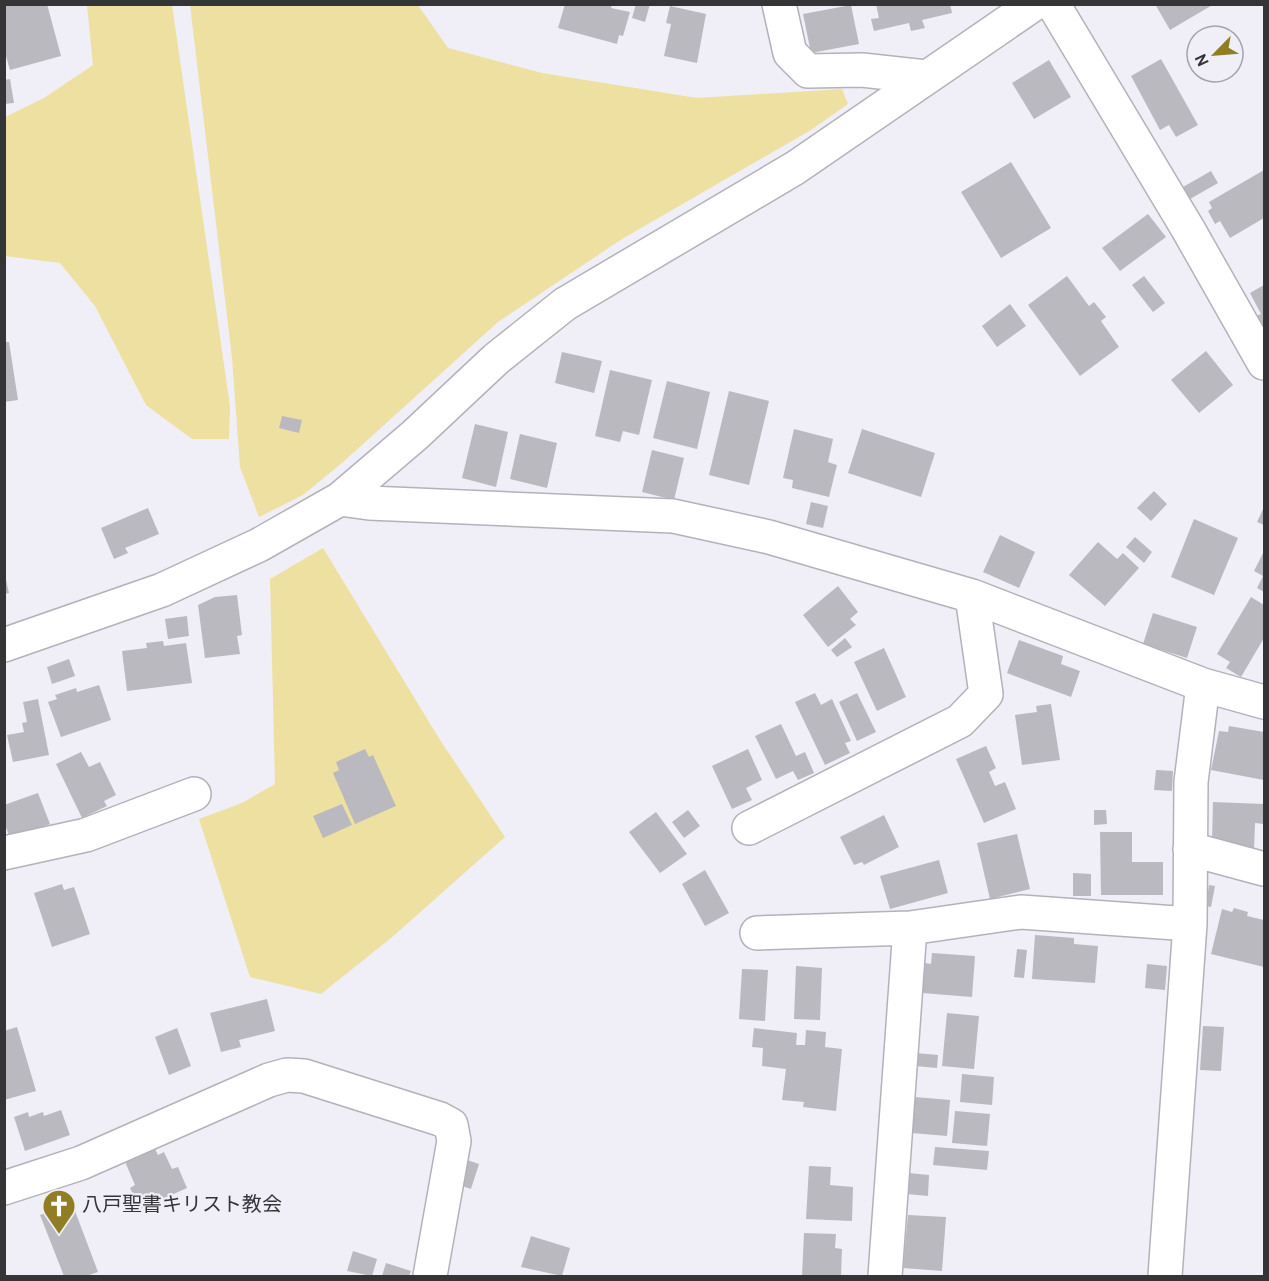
<svg xmlns="http://www.w3.org/2000/svg" width="1269" height="1281" font-family="Overpass,'Noto Sans JP',sans-serif">
<style>
.green{fill:#eee0a1}
.building{fill:#bab9c0}
.lines{fill:none;stroke-linecap:round;stroke-linejoin:round}
.minor-casing{stroke:#b3b2b9;stroke-width:36}
.minor{stroke:#fff;stroke-width:33}
.labels{text-anchor:middle;dominant-baseline:central;stroke-width:4.5;stroke-linejoin:round;paint-order:stroke}
.poi-label{font-size:20px;fill:#353437;stroke:#f0eef6;text-anchor:start}
</style>
<rect width="100%" height="100%" fill="#f0eef6"/>
<path class="green" d="M 87,5 L 172,5 L 230,406 L 229,439 L 192,439 L 146,405 L 95,306 L 60,263 L 5,256 L 5,117 L 44,98 L 93,65 Z
M 190,5 L 418,5 L 448,48 L 542,73 L 697,98 L 842,89 L 848,104 L 811,130 L 622,239 L 498,322 L 342,463 L 303,495 L 259,517 L 240,467 L 232,358 Z
M 323,548 L 440,740 L 505,837 L 391,938 L 321,994 L 250,977 L 199,819 L 242,803 L 275,784 L 270,579 Z"/>
<path class="building" d="M 4,4 L 47,4 L 61,56 L 10,70 L 4,49 Z
M 565,4 L 612,4 L 611,8 L 630,12 L 623,36 L 619,35 L 617,44 L 558,28 Z
M 636,4 L 650,4 L 645,22 L 632,18 Z
M 876,4 L 950,4 L 952,13 L 922,20 L 925,28 L 911,31 L 909,23 L 874,31 L 871,19 L 879,18 Z
M 1155,4 L 1214,4 L 1170,30 Z
M 851,5 L 859,44 L 811,53 L 803,14 Z
M 670,6 L 706,14 L 697,63 L 664,56 L 671,24 L 666,23 Z
M 1161,59 L 1198,125 L 1176,137 L 1169,125 L 1160,130 L 1131,76 Z
M 1049,60 L 1071,97 L 1034,119 L 1012,83 Z
M 10,79 L 14,103 L 4,104 L 4,80 Z
M 1011,162 L 1051,228 L 1001,258 L 961,192 Z
M 1264,170 L 1264,218 L 1230,238 L 1220,221 L 1215,224 L 1208,211 L 1212,208 L 1209,202 Z
M 1211,171 L 1218,183 L 1190,199 L 1183,187 Z
M 1148,214 L 1166,237 L 1120,271 L 1102,248 Z
M 1067,276 L 1089,306 L 1094,302 L 1106,317 L 1101,321 L 1119,347 L 1080,376 L 1028,305 Z
M 1144,276 L 1165,303 L 1153,312 L 1132,285 Z
M 1264,285 L 1264,326 L 1262,327 L 1256,316 L 1261,314 L 1250,293 Z
M 1010,304 L 1026,326 L 997,347 L 982,326 Z
M 4,342 L 9,342 L 18,400 L 4,402 Z
M 1206,351 L 1233,385 L 1199,413 L 1171,380 Z
M 562,352 L 602,361 L 594,393 L 555,383 Z
M 610,370 L 652,380 L 639,435 L 623,431 L 620,442 L 595,436 Z
M 667,381 L 710,392 L 697,449 L 653,438 Z
M 729,391 L 769,401 L 749,485 L 709,475 Z
M 282,416 L 302,420 L 299,433 L 279,428 Z
M 475,424 L 508,432 L 496,487 L 462,478 Z
M 794,429 L 833,439 L 828,462 L 837,465 L 829,497 L 792,488 L 793,480 L 783,478 Z
M 862,429 L 935,453 L 921,497 L 848,473 Z
M 520,434 L 557,443 L 547,488 L 510,479 Z
M 652,450 L 684,458 L 674,500 L 642,492 Z
M 1154,491 L 1167,504 L 1151,521 L 1137,508 Z
M 811,502 L 828,506 L 823,528 L 806,524 Z
M 1264,507 L 1264,525 L 1257,522 Z
M 148,508 L 159,534 L 125,548 L 128,553 L 114,559 L 101,528 Z
M 1194,519 L 1238,538 L 1214,595 L 1171,577 Z
M 1000,535 L 1035,552 L 1019,588 L 983,572 Z
M 1135,537 L 1152,552 L 1144,563 L 1126,547 Z
M 1098,542 L 1117,559 L 1123,553 L 1139,568 L 1105,606 L 1069,575 Z
M 1264,551 L 1264,592 L 1257,588 L 1263,576 L 1254,571 Z
M 4,571 L 9,593 L 4,594 Z
M 838,586 L 858,612 L 850,619 L 856,625 L 828,647 L 803,615 Z
M 237,595 L 242,635 L 237,636 L 240,654 L 205,658 L 198,605 L 215,597 Z
M 1251,597 L 1264,605 L 1264,638 L 1241,677 L 1226,668 L 1230,662 L 1217,654 Z
M 1153,613 L 1197,627 L 1187,658 L 1143,644 Z
M 187,616 L 189,636 L 168,639 L 165,619 Z
M 845,638 L 852,647 L 837,657 L 831,650 Z
M 1019,640 L 1063,656 L 1061,664 L 1080,671 L 1071,697 L 1007,673 Z
M 163,641 L 164,646 L 186,643 L 192,683 L 127,691 L 122,651 L 147,648 L 146,643 Z
M 884,648 L 906,697 L 877,711 L 854,662 Z
M 69,659 L 75,676 L 52,684 L 47,667 Z
M 99,685 L 111,720 L 61,737 L 48,702 L 57,699 L 55,695 L 76,688 L 77,692 Z
M 815,693 L 821,705 L 832,699 L 851,741 L 845,743 L 850,753 L 825,765 L 795,702 Z
M 857,693 L 876,732 L 857,741 L 839,702 Z
M 38,699 L 49,755 L 13,762 L 7,735 L 24,732 L 22,723 L 27,722 L 23,702 Z
M 1051,704 L 1060,760 L 1022,765 L 1015,715 L 1037,712 L 1036,706 Z
M 781,724 L 796,756 L 805,752 L 814,773 L 798,780 L 793,771 L 776,779 L 755,736 Z
M 1229,726 L 1264,732 L 1264,780 L 1211,770 L 1219,731 L 1228,732 Z
M 986,746 L 996,768 L 989,772 L 995,786 L 1005,782 L 1016,809 L 984,823 L 956,759 Z
M 365,749 L 369,757 L 373,755 L 396,806 L 355,824 L 333,773 L 339,770 L 336,762 Z
M 748,749 L 762,780 L 746,788 L 752,800 L 732,809 L 712,766 Z
M 81,752 L 89,767 L 100,762 L 116,795 L 104,801 L 107,806 L 82,818 L 56,764 Z
M 1156,770 L 1173,771 L 1172,791 L 1154,790 Z
M 38,793 L 50,824 L 10,838 L 4,822 L 4,805 Z
M 1213,802 L 1264,804 L 1264,824 L 1255,823 L 1254,851 L 1212,841 Z
M 342,804 L 352,825 L 323,838 L 313,816 Z
M 688,810 L 700,826 L 684,838 L 672,822 Z
M 1094,810 L 1106,810 L 1107,824 L 1094,825 Z
M 656,812 L 687,854 L 660,873 L 629,832 Z
M 884,815 L 899,847 L 864,865 L 862,862 L 854,865 L 840,837 Z
M 1100,832 L 1132,832 L 1132,862 L 1163,862 L 1163,895 L 1101,895 Z
M 1017,834 L 1030,889 L 990,899 L 977,843 Z
M 939,860 L 948,893 L 890,909 L 880,876 Z
M 705,870 L 729,913 L 705,926 L 682,884 Z
M 1073,873 L 1091,874 L 1091,896 L 1073,896 Z
M 62,884 L 64,890 L 74,887 L 90,934 L 52,947 L 34,893 Z
M 1209,885 L 1215,886 L 1211,907 L 1206,906 Z
M 1234,908 L 1248,912 L 1247,916 L 1264,920 L 1264,967 L 1211,954 L 1222,909 L 1232,912 Z
M 1035,935 L 1074,938 L 1074,944 L 1098,946 L 1095,983 L 1032,979 Z
M 1017,949 L 1027,950 L 1024,978 L 1014,977 Z
M 932,953 L 975,956 L 972,997 L 922,993 L 925,963 L 931,964 Z
M 1147,964 L 1167,966 L 1165,990 L 1145,988 Z
M 796,966 L 822,968 L 820,1020 L 794,1019 Z
M 742,969 L 768,970 L 765,1021 L 739,1019 Z
M 267,999 L 275,1031 L 239,1040 L 241,1047 L 221,1052 L 210,1013 Z
M 947,1013 L 979,1016 L 974,1069 L 942,1066 Z
M 1203,1026 L 1224,1027 L 1221,1071 L 1200,1070 Z
M 17,1027 L 36,1091 L 4,1100 L 4,1031 Z
M 177,1028 L 191,1066 L 169,1075 L 155,1037 Z
M 754,1028 L 797,1033 L 796,1045 L 805,1045 L 806,1030 L 826,1032 L 825,1047 L 842,1049 L 836,1111 L 803,1107 L 804,1102 L 782,1100 L 786,1069 L 762,1066 L 763,1048 L 752,1047 Z
M 916,1053 L 938,1055 L 937,1068 L 915,1066 Z
M 962,1074 L 994,1077 L 992,1105 L 960,1102 Z
M 915,1097 L 950,1100 L 947,1136 L 912,1133 Z
M 61,1110 L 70,1135 L 25,1151 L 14,1117 L 28,1112 L 29,1117 L 43,1112 L 44,1116 Z
M 955,1111 L 990,1114 L 987,1146 L 952,1143 Z
M 153,1145 L 158,1155 L 164,1152 L 172,1169 L 178,1167 L 187,1188 L 140,1209 L 130,1188 L 135,1185 L 123,1157 Z
M 935,1147 L 989,1151 L 987,1170 L 933,1165 Z
M 467,1160 L 479,1164 L 471,1189 L 459,1185 Z
M 809,1166 L 831,1167 L 830,1185 L 853,1187 L 852,1221 L 806,1219 Z
M 909,1173 L 929,1175 L 928,1196 L 907,1194 Z
M 60,1200 L 62,1206 L 72,1203 L 98,1272 L 86,1276 L 64,1276 L 40,1215 L 51,1211 L 49,1204 Z
M 908,1215 L 946,1217 L 942,1271 L 903,1268 Z
M 804,1233 L 836,1234 L 835,1248 L 842,1249 L 841,1276 L 802,1276 Z
M 531,1236 L 570,1248 L 562,1276 L 521,1267 Z
M 353,1251 L 377,1259 L 372,1276 L 347,1271 Z
M 386,1263 L 411,1271 L 409,1276 L 382,1276 Z"/>
<g class="lines">
<g class="minor-casing">
<path id="minor" d="M 779,4 L 790,53 L 808,71 L 862,70 L 926,77
M 1053,4 L 1188,229 L 1264,363
M 340,499 L 369,503 L 673,516 L 769,537 L 972,596 L 1203,685 L 1264,702
M 4,645 L 162,590 L 259,545 L 340,499 L 415,435 L 496,359 L 565,304 L 795,168 L 1034,4
M 749,828 L 960,721 L 986,694 L 972,596
M 1190,849 L 1264,869
M 4,853 L 86,835 L 194,794
M 757,933 L 910,928
M 4,1188 L 81,1163 L 269,1080 L 287,1075 L 304,1076 L 440,1119 L 451,1125 L 454,1141 L 430,1276
M 885,1276 L 910,928 L 1021,912 L 1190,924
M 1165,1276 L 1190,924 L 1191,782 L 1203,685"/>
</g>
<use href="#minor" class="minor"/>
</g>
<defs>
<g id="church-pin" transform="scale(1.725)"><path d="M0 17L-7.5 6A9.5 9.5 0 1 1 7.5 6Z" fill="#907d24" stroke="#f0eef6"/><path d="M-1.2-6h2.4v3.5h3.3v2.4h-3.3V6h-2.4V-.1h-3.3v-2.4h3.3Z" fill="#fff"/></g>
</defs>
<g fill-rule="evenodd">
<use href="#church-pin" x="59" y="1206"/>
</g>
<g class="labels">
<g class="poi-label">
<text x="82" y="1206">八戸聖書キリスト教会</text>
</g>
</g>
<rect width="1269" height="1281" fill="none" stroke="#353437" stroke-width="12"/>
<g transform="translate(1215 54) rotate(245)"><circle r="28" fill="#f0eef6" stroke="#a5a4aa" stroke-width="1.5"/>
<path d="M0-4.5L10 22L0 15L-10 22Z" fill="#907d24"/>
<text y="-9" font-size="16" font-weight="bold" text-anchor="middle" fill="#353437">N</text>
</g>
</svg>
